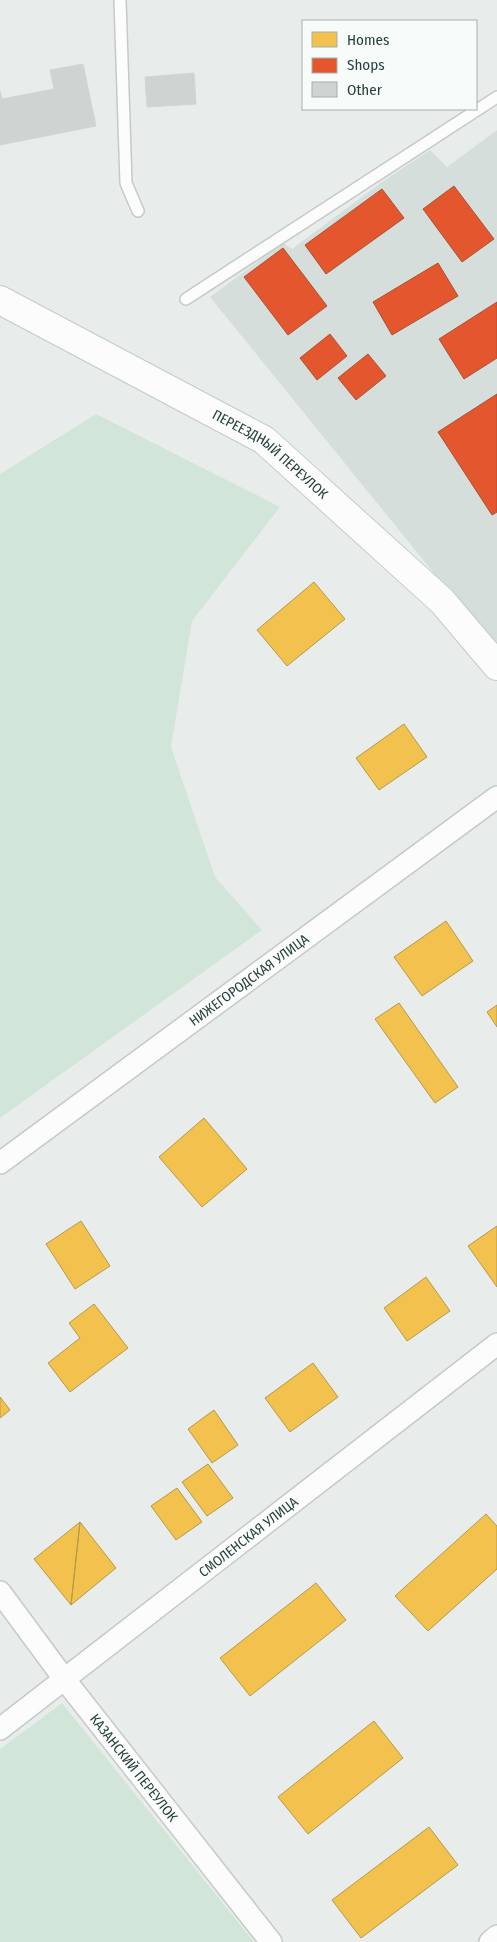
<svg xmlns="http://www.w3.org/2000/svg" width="497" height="1942" font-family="'Fira Sans Condensed',sans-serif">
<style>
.built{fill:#d6dedb}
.green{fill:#d1e6d8}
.homes{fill:#f2c14e;stroke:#b49b48}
.shops{fill:#e4572e;stroke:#aa5132}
.building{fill:#cfd4d2;stroke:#d1d6d4}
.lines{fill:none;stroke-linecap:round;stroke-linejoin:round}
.lane-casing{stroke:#c5cac8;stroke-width:14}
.street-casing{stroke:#c5cac8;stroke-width:24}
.secondary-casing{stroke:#c3cbc8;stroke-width:30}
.lane{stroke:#fcfcfc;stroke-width:11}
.street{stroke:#fcfcfc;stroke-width:21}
.secondary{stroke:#fcfcfc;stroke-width:28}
.labels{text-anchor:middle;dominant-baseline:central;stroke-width:5;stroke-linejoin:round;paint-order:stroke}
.street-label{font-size:14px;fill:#24423a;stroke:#f7fbf9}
</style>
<rect width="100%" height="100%" fill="#e8edeb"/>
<path class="built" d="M 497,130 L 497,651 L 210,297 L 283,243 L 292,249 L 382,182 L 430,150 L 447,167 Z"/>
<path class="green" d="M 96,414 L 280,507 L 192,621 L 171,747 L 215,877 L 262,930 L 0,1118 L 0,474 Z
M 62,1703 L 254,1942 L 0,1942 L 0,1749 Z"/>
<path class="homes" d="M 314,582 L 345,619 L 287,666 L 257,630 Z
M 404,724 L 427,757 L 379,790 L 356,758 Z
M 446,921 L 473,961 L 422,996 L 394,957 Z
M 399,1003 L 458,1087 L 435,1103 L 375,1019 Z
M 497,1005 L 497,1027 L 487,1012 Z
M 204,1118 L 247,1169 L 202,1207 L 159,1157 Z
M 81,1221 L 110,1266 L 75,1289 L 46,1244 Z
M 497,1226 L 497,1287 L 468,1246 Z
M 426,1277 L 450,1311 L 407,1341 L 384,1308 Z
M 94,1304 L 128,1348 L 70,1392 L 48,1363 L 80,1338 L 69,1323 Z
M 313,1363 L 338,1397 L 290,1432 L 265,1398 Z
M 0,1397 L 10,1410 L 0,1418 Z
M 214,1410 L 238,1445 L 212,1463 L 188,1429 Z
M 208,1464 L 233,1498 L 207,1516 L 182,1482 Z
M 177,1488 L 202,1522 L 176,1540 L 151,1506 Z
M 486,1514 L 497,1526 L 497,1569 L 428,1631 L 395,1596 Z
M 80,1522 L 116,1568 L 71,1605 Z
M 80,1522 L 71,1605 L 34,1559 Z
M 316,1583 L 346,1620 L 250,1696 L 220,1658 Z
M 374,1721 L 403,1758 L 308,1834 L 278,1797 Z
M 429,1827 L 458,1865 L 361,1938 L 332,1900 Z"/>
<path class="shops" d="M 454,186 L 494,239 L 462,262 L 423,209 Z
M 382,189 L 404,218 L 326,274 L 305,245 Z
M 283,248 L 327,306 L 288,335 L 244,277 Z
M 438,263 L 458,296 L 392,335 L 373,302 Z
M 497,302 L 497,358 L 464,379 L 439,339 Z
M 330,334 L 347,356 L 317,380 L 300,358 Z
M 368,354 L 386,376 L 356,400 L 338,378 Z
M 497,394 L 497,512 L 492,515 L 438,432 Z"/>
<path class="building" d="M 83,64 L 96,126 L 0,145 L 0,91 L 2,99 L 54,89 L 50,70 Z
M 194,73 L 196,104 L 147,107 L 145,77 Z"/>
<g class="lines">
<g class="lane-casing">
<path id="lane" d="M 120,0 L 126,183 L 138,211
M 186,299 L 497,97"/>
</g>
<g class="street-casing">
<g id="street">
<path id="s1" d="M 0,1163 L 497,797"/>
<path id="s2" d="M 0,1592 L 65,1680 L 271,1942"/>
<path id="s3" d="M 0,1729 L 497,1344"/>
<path d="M 490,1942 L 497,1936"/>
</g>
</g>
<g class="secondary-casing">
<g id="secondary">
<path id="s4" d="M 0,300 L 264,440 L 442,601 L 497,666"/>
</g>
</g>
<use href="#lane" class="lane"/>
<use href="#street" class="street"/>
<use href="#secondary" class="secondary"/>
</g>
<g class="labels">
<g class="street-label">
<text stroke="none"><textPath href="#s4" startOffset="312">ПЕРЕЕЗДНЫЙ ПЕРЕУЛОК</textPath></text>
<text stroke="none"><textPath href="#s1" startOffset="309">НИЖЕГОРОДСКАЯ УЛИЦА</textPath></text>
<text stroke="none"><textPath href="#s3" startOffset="314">СМОЛЕНСКАЯ УЛИЦА</textPath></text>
<text stroke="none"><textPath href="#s2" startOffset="221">КАЗАНСКИЙ ПЕРЕУЛОК</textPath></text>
</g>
</g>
<rect x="302" y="20" width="175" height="90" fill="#f7fbf9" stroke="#a3b1ad"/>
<rect x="312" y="32" width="25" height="15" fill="#f2c14e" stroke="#a3b1ad"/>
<text x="347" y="45" font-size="15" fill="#24423a">Homes</text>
<rect x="312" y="58" width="25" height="15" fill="#e4572e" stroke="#a3b1ad"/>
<text x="347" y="70" font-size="15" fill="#24423a">Shops</text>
<rect x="312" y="82" width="25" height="15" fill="#cfd4d2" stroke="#a3b1ad"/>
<text x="347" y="95" font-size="15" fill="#24423a">Other</text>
</svg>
